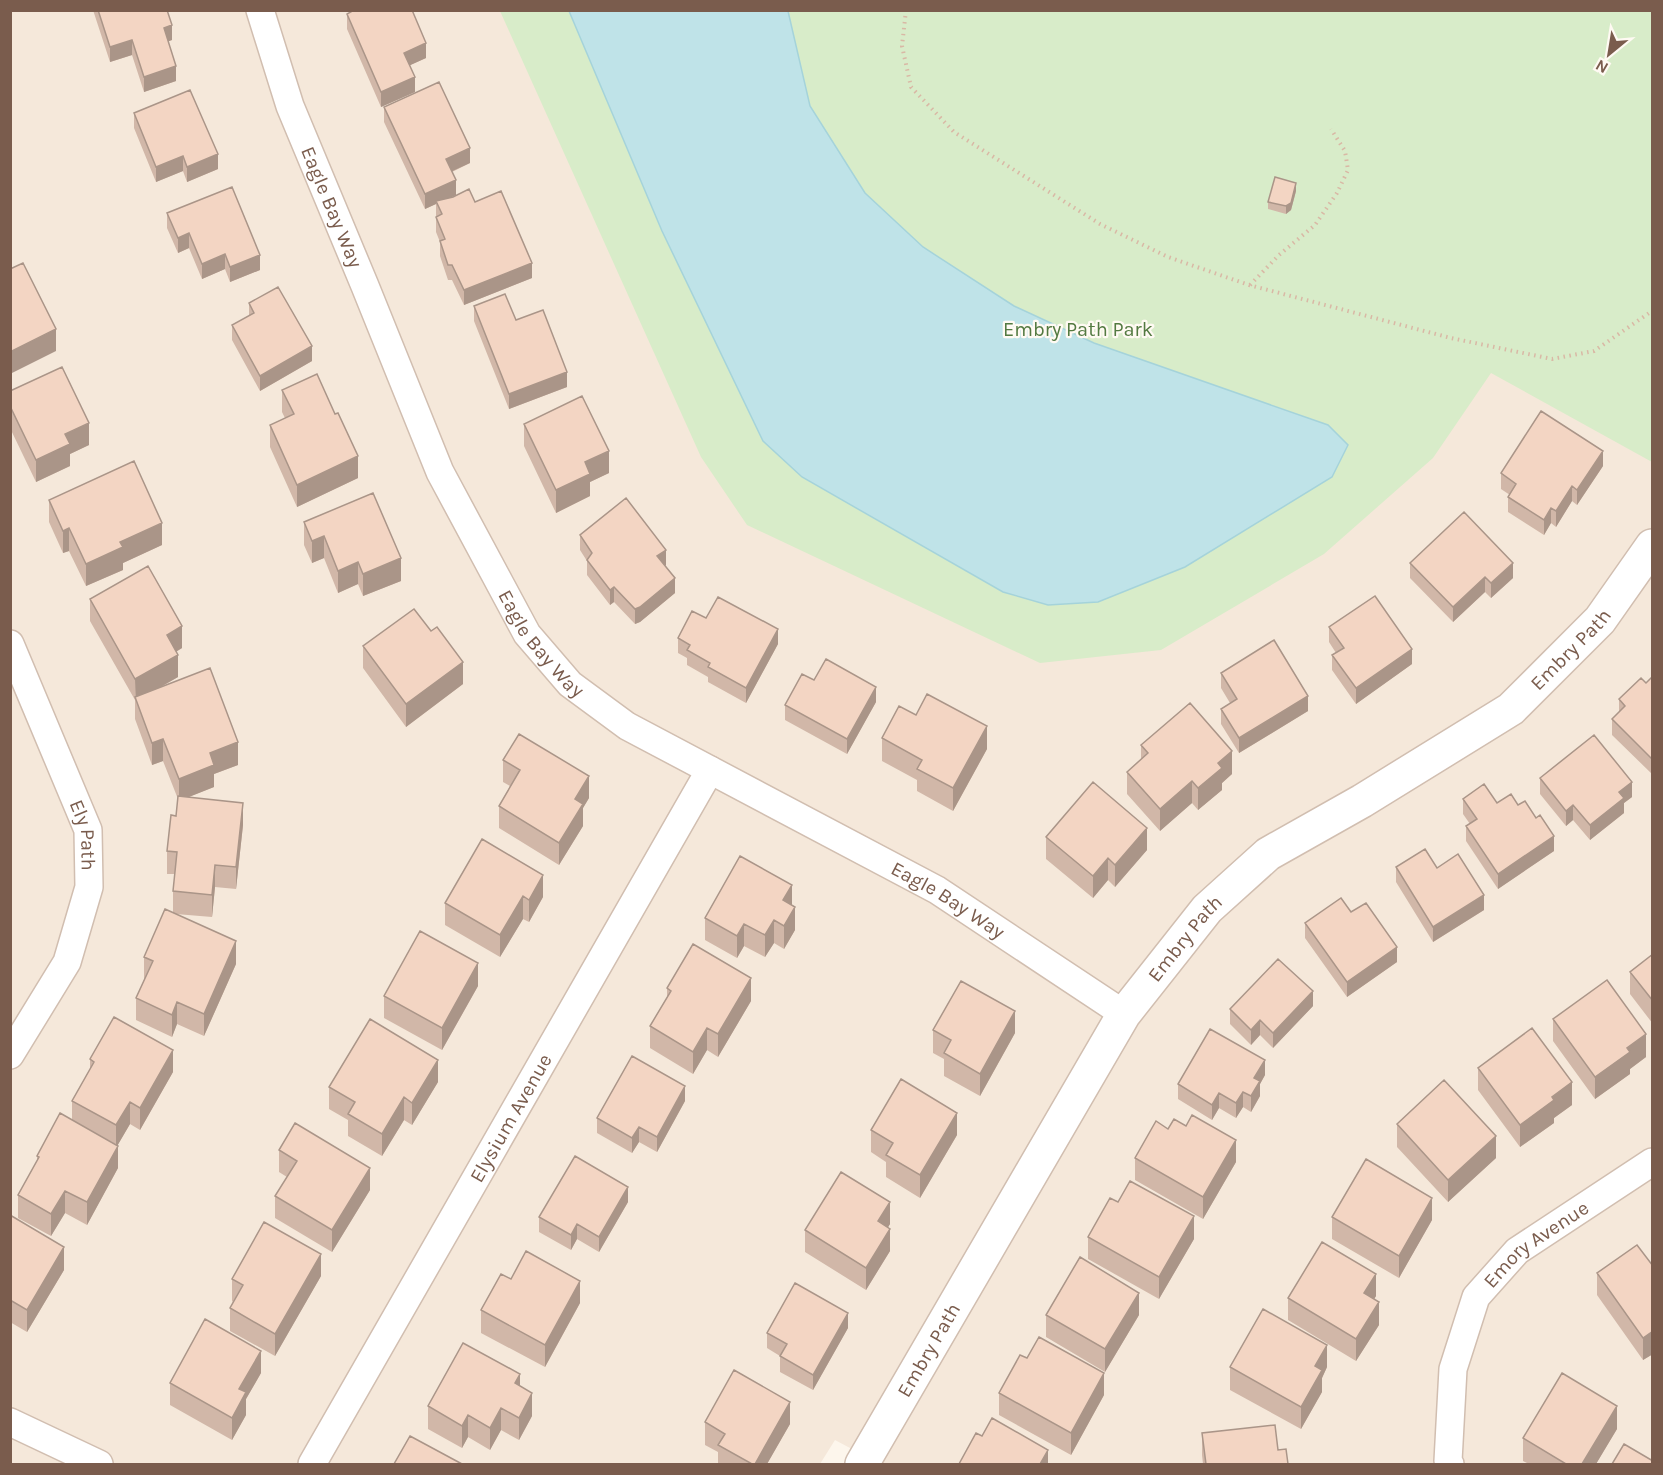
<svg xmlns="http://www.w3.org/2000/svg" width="1663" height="1475" font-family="Karla,sans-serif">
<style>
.residential{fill:#f5e8da}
.green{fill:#d8ecc9}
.water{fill:#bfe3e8;stroke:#a5d3da;stroke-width:1.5}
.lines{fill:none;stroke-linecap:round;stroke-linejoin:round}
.minor-casing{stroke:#d1beb0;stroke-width:30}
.tertiary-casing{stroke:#d1beb0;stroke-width:36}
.path{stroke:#d9b8a5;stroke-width:4;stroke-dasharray:1.5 4.5;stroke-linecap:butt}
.minor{stroke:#fff;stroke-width:27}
.tertiary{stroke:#fff;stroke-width:33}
.wall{fill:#d1b7a8}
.shaded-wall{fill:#aa9588}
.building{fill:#f3d5c3;stroke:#aa9588;stroke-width:1.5}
.labels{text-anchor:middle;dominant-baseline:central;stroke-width:4.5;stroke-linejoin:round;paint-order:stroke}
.street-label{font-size:20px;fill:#7a5c4d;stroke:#fffaf3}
.park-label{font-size:20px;fill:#537a41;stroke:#fffaf3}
</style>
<rect width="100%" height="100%" fill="#fdf6ec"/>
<path class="residential" d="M 10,11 L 1652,11 L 1652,1464 L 880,1464 L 835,1440 L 820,1464 L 11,1464 Z"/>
<path class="green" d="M 500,11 L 1652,11 L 1652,462 L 1491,373 L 1433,458 L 1324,554 L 1161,650 L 1040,663 L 747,525 L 701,457 Z"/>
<path class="water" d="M 569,11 L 788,11 L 810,106 L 865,193 L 923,247 L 1014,306 L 1094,343 L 1328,425 L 1348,445 L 1332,477 L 1185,567 L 1098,602 L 1048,605 L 1003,592 L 802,477 L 763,441 L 662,231 Z"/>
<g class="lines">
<g class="minor-casing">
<g id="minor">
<path id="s1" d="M 260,10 L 290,106 L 365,286 L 440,472 L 527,634 L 570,684 L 627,726 L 937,890 L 1124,1014"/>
<path id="s2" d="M 10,644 L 88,830 L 89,887 L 67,962 L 10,1055"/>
<path d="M 10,1422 L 99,1464"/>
<path id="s3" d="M 312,1464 L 710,770"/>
<path id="s4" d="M 1450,1464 L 1448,1461 L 1453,1369 L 1476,1297 L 1517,1251 L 1652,1162"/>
</g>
</g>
<g class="tertiary-casing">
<g id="tertiary">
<path id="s5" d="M 862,1464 L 1124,1014 L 1207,909 L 1268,854 L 1362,801 L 1511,709 L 1600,620 L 1652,546"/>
</g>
</g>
<path class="path" d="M 906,10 L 902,46 L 911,87 L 954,132 L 1100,224 L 1168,257 L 1249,285 L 1451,338 L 1552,359 L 1594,351 L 1652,311
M 1250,285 L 1279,255 L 1315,225 L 1337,193 L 1348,170 L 1345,151 L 1331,129"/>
<use href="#minor" class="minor"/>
<use href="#tertiary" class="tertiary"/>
</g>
<path class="wall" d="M 93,10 L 167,10 L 172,40 L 168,41 L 176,81 L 144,92 L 132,55 L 110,62 Z
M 347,14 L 426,58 L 410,65 L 415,92 L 381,107 L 347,29 Z
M 384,107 L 470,163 L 452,172 L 456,195 L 475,202 L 532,278 L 464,305 L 452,280 L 448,280 L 440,256 L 440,242 L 436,232 L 436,204 L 425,209 L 384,122 Z
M 134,113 L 218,169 L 187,182 L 183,171 L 156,182 L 134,128 Z
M 1296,191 L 1291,210 L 1286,214 L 1268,209 L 1268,202 Z
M 167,213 L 260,270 L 230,282 L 225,269 L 202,279 L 189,248 L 178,253 L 167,228 Z
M 249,303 L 312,361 L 260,391 L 232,340 L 232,325 L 249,316 Z
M 474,306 L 516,320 L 567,387 L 509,409 L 474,321 Z
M 282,390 L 335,414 L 358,478 L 297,507 L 270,447 L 270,425 L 285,418 L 282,412 Z
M 10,391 L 89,445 L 70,454 L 70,466 L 36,482 L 10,428 Z
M 524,424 L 609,473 L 590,482 L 590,496 L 556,513 L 524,446 Z
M 1603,466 L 1577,505 L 1572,501 L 1556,527 L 1551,523 L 1544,535 L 1508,512 L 1508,497 L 1510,495 L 1501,489 L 1501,473 Z
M 49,500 L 162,545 L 123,563 L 123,570 L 86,586 L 69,551 L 63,553 L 49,522 Z
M 304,522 L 401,581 L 363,596 L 358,584 L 338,593 L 324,558 L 312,563 L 304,545 Z
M 580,535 L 666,565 L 665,566 L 675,593 L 640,622 L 635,624 L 614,602 L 610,605 L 587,575 L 587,561 L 580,550 Z
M 1410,563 L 1513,578 L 1491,598 L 1485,592 L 1453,622 L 1410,578 Z
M 90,599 L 182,648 L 176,652 L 178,677 L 159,688 L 238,765 L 214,774 L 214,787 L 188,797 L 243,825 L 236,889 L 215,887 L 212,917 L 176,914 L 236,964 L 204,1036 L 177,1024 L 172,1037 L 136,1020 L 136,998 L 144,980 L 144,957 L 173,913 L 173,891 L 175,874 L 167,874 L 167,851 L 176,816 L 178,799 L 163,761 L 152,765 L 135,719 L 135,700 L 90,621 Z
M 706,618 L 778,644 L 746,703 L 708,682 L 708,677 L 687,665 L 687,658 L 678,653 L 678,638 Z
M 1329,627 L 1412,664 L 1356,704 L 1332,670 L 1332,655 L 1336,653 L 1329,642 Z
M 431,631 L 463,684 L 406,727 L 363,668 L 363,646 Z
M 1221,673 L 1308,711 L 1239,753 L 1221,724 L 1221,709 L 1230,703 L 1221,688 Z
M 1653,676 L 1653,775 L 1612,735 L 1612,719 L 1619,713 L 1619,699 L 1646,683 Z
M 814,680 L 876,702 L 847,754 L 785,720 L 785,705 Z
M 916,715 L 987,749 L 953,811 L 917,791 L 917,780 L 882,761 L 882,738 Z
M 1141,745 L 1232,774 L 1222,783 L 1222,790 L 1198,810 L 1192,803 L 1160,831 L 1127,794 L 1127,772 L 1141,759 Z
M 503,760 L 589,798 L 583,808 L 583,826 L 559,865 L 499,828 L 499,806 L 510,786 L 503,782 Z
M 1540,778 L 1632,797 L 1624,803 L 1624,813 L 1590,840 L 1573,820 L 1566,826 L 1540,794 Z
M 1463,799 L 1518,805 L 1554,851 L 1498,889 L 1466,841 L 1466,826 L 1470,824 L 1463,814 Z
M 1046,837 L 1147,850 L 1115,887 L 1108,880 L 1093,898 L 1046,859 Z
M 482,839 L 543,897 L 529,922 L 523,919 L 500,957 L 445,925 L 445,903 Z
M 1396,867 L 1437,868 L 1484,910 L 1433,942 L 1396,882 Z
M 792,906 L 795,930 L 784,949 L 774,943 L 765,957 L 744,946 L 737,958 L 705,940 L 705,918 Z
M 1351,912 L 1397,962 L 1347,997 L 1305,938 L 1305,923 Z
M 1653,954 L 1653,1024 L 1630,994 L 1630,972 Z
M 478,986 L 442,1050 L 384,1018 L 384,996 Z
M 667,988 L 751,1001 L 718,1057 L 707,1050 L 693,1074 L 650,1048 L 650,1026 L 667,997 Z
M 1313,1006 L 1273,1048 L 1260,1035 L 1251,1045 L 1230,1024 L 1230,1009 Z
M 1553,1019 L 1646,1057 L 1630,1069 L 1630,1074 L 1595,1099 L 1553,1041 Z
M 933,1030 L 1015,1033 L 980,1096 L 944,1076 L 944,1059 L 933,1053 Z
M 90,1059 L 173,1072 L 140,1130 L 130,1124 L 117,1146 L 118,1168 L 87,1225 L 65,1213 L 51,1236 L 18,1218 L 18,1195 L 37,1162 L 37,1156 L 72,1120 L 72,1101 L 90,1070 Z
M 1478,1068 L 1572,1105 L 1554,1118 L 1554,1123 L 1520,1147 L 1478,1090 Z
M 1265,1075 L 1260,1084 L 1260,1096 L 1251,1112 L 1243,1107 L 1236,1118 L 1219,1108 L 1212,1120 L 1178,1099 L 1178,1084 Z
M 438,1082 L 412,1125 L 404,1120 L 382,1156 L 348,1136 L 348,1120 L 329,1109 L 329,1087 Z
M 685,1101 L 657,1152 L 639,1142 L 632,1153 L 597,1133 L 597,1118 Z
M 1397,1124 L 1496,1158 L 1448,1202 L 1397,1147 Z
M 1168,1129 L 1236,1162 L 1203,1219 L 1135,1180 L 1135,1158 Z
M 871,1130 L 957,1135 L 920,1198 L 886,1177 L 886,1162 L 871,1152 Z
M 279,1150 L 370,1190 L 332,1252 L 275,1218 L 275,1196 L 287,1177 L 279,1172 Z
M 628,1202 L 599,1252 L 577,1239 L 571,1250 L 539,1232 L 539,1217 Z
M 1118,1202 L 1194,1239 L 1159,1299 L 1088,1259 L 1088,1237 Z
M 10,1215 L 64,1270 L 27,1332 L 10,1322 Z
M 1332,1217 L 1432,1220 L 1399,1278 L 1332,1239 Z
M 890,1224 L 888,1227 L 890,1251 L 866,1290 L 805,1252 L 805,1230 Z
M 1653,1266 L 1653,1354 L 1643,1360 L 1597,1295 L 1597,1273 Z
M 321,1276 L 275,1356 L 230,1331 L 230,1308 L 233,1302 L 232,1301 L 232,1279 Z
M 511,1279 L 580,1303 L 545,1367 L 481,1333 L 481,1310 Z
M 1376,1296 L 1374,1299 L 1379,1325 L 1356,1361 L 1288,1320 L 1288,1298 Z
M 1046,1315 L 1139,1315 L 1105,1372 L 1046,1337 Z
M 848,1328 L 813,1390 L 780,1372 L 780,1356 L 767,1348 L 767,1333 Z
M 1027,1358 L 1104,1395 L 1071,1455 L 999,1415 L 999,1393 Z
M 1230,1367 L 1327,1367 L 1322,1378 L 1322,1392 L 1301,1429 L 1230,1390 Z
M 261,1373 L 246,1399 L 246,1415 L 232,1440 L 170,1405 L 170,1383 Z
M 520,1386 L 532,1416 L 519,1440 L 501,1430 L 490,1450 L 468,1437 L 462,1448 L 428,1429 L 428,1406 Z
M 705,1422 L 790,1424 L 767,1464 L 718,1464 L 718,1452 L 705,1445 Z
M 1617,1429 L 1596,1464 L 1529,1464 L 1523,1461 L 1523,1438 Z
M 1202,1433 L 1278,1450 L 1288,1464 L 1203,1464 L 1202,1455 Z"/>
<path class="shaded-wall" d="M 172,25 L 172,40 L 164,43 L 164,28 Z
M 132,40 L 132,55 L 110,62 L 110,47 Z
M 426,43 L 426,58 L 404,68 L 404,53 Z
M 176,66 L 176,81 L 144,92 L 144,77 Z
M 415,77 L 415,92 L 381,107 L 381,92 Z
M 470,148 L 470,163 L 446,174 L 446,159 Z
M 218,154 L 218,169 L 187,182 L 187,167 Z
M 183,156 L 183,171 L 156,182 L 156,167 Z
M 456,180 L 456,195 L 437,204 L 436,201 L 436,204 L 425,209 L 425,194 Z
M 1296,183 L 1296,191 L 1291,210 L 1286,214 L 1286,206 Z
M 10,226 L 11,226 L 11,248 L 10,249 Z
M 189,233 L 189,248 L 178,253 L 178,238 Z
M 225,254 L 225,269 L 202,279 L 202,264 Z
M 260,255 L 260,270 L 230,282 L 230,267 Z
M 532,263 L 532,278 L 464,305 L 464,290 Z
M 56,329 L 56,351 L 10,374 L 10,352 Z
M 312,346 L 312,361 L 260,391 L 260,376 Z
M 567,372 L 567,387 L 509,409 L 509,394 Z
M 89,423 L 89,445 L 70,454 L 70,466 L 36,482 L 36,460 L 65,434 Z
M 609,451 L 609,473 L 590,482 L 590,496 L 556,513 L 556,490 L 585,462 Z
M 1603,451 L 1603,466 L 1577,505 L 1577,490 Z
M 358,456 L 358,478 L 297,507 L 297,485 Z
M 1572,486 L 1572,501 L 1556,527 L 1556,511 Z
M 1551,508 L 1551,523 L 1544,535 L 1544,520 Z
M 162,523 L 162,545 L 123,563 L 123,570 L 86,586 L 86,564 L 120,542 Z
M 69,528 L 69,551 L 63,553 L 63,531 Z
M 324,536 L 324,558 L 312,563 L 312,541 Z
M 666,550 L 666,565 L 657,571 L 657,556 Z
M 401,558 L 401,581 L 363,596 L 363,574 Z
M 358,562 L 358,584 L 338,593 L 338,571 Z
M 1513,563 L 1513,578 L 1491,598 L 1491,583 Z
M 1485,577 L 1485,592 L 1453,622 L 1453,607 Z
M 675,578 L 675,593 L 640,622 L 635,624 L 635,609 Z
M 614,587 L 614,602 L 610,605 L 610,590 Z
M 182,626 L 182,648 L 167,657 L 167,635 Z
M 778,629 L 778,644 L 746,703 L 746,688 Z
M 1412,649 L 1412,664 L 1356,704 L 1356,688 Z
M 178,655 L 178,677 L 136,701 L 135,679 Z
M 463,662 L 463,684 L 406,727 L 406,704 Z
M 876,687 L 876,702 L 847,754 L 847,739 Z
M 1308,696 L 1308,711 L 1239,753 L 1239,738 Z
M 987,726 L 987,749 L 953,811 L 953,788 Z
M 163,739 L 163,761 L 152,765 L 152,743 Z
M 238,742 L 238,765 L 214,774 L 214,787 L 179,801 L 179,779 L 210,753 Z
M 1232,751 L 1232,774 L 1222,783 L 1222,790 L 1198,810 L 1198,788 L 1218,763 Z
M 589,776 L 589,798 L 583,808 L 583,826 L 559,865 L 559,843 L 575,799 Z
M 1192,781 L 1192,803 L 1160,831 L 1160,809 Z
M 1632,782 L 1632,797 L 1624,803 L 1624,813 L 1590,840 L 1590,825 L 1619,792 Z
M 243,803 L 243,825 L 236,889 L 236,867 Z
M 1573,805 L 1573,820 L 1566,826 L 1566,811 Z
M 1147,828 L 1147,850 L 1115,887 L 1115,865 Z
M 1554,836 L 1554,851 L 1498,889 L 1498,874 Z
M 1108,858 L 1108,880 L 1093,898 L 1093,876 Z
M 215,865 L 215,887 L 212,917 L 212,895 Z
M 543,875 L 543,897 L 529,922 L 529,900 Z
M 792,885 L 792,907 L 783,900 Z
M 1484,895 L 1484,910 L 1433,942 L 1433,927 Z
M 523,896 L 523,919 L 500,957 L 500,935 Z
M 795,907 L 795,930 L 784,949 L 784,926 Z
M 774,920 L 774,943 L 765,957 L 765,935 Z
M 744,924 L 744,946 L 737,958 L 737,936 Z
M 236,941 L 236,964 L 204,1036 L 204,1014 Z
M 1397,947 L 1397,962 L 1347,997 L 1347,982 Z
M 478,963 L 478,986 L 442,1050 L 442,1028 Z
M 751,978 L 751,1001 L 718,1057 L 718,1034 Z
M 1313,991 L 1313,1006 L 1273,1048 L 1273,1033 Z
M 177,1002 L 177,1024 L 172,1037 L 172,1015 Z
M 1015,1011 L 1015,1033 L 980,1096 L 980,1074 Z
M 1260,1020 L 1260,1035 L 1251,1045 L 1251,1030 Z
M 707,1028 L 707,1050 L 693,1074 L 693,1052 Z
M 1646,1034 L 1646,1057 L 1630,1069 L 1630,1074 L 1595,1099 L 1595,1077 L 1627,1048 Z
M 173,1050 L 173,1072 L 140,1130 L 140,1108 Z
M 438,1060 L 438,1082 L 412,1125 L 412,1103 Z
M 1265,1060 L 1265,1075 L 1260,1084 L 1260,1096 L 1251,1112 L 1251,1096 L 1254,1078 Z
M 1572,1082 L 1572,1105 L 1554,1118 L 1554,1123 L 1520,1147 L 1520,1125 L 1552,1097 Z
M 685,1086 L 685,1101 L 657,1152 L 657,1137 Z
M 1243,1092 L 1243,1107 L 1236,1118 L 1236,1103 Z
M 1219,1093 L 1219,1108 L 1212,1120 L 1212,1105 Z
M 404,1097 L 404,1120 L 382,1156 L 382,1134 Z
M 130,1102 L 130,1124 L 116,1148 L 116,1125 Z
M 957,1113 L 957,1135 L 920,1198 L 920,1175 Z
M 639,1127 L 639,1142 L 632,1153 L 632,1138 Z
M 1496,1136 L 1496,1158 L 1448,1202 L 1448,1180 Z
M 1236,1140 L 1236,1162 L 1203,1219 L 1203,1197 Z
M 118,1146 L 118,1168 L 87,1225 L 87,1202 Z
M 370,1168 L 370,1190 L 332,1252 L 332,1230 Z
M 628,1187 L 628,1202 L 599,1252 L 599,1237 Z
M 65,1191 L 65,1213 L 51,1236 L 51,1214 Z
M 1432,1198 L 1432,1220 L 1399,1278 L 1399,1256 Z
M 890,1202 L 890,1224 L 878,1244 L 878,1221 Z
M 1194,1216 L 1194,1239 L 1159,1299 L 1159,1277 Z
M 577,1224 L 577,1239 L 571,1250 L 571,1235 Z
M 890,1229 L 890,1251 L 866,1290 L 866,1268 Z
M 64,1247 L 64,1270 L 27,1332 L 27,1310 Z
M 321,1254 L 321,1276 L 275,1356 L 275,1334 Z
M 1376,1274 L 1376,1296 L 1364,1316 L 1364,1293 Z
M 580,1281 L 580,1303 L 545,1367 L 545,1345 Z
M 1139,1293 L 1139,1315 L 1105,1372 L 1105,1349 Z
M 1379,1302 L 1379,1325 L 1356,1361 L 1356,1339 Z
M 848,1313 L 848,1328 L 813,1390 L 813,1375 Z
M 1653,1331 L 1653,1354 L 1643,1360 L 1643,1338 Z
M 1327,1345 L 1327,1367 L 1322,1378 L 1322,1392 L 1301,1429 L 1301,1407 L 1315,1366 Z
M 261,1351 L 261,1373 L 246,1399 L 246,1415 L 232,1440 L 232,1418 L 239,1389 Z
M 1104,1373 L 1104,1395 L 1071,1455 L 1071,1433 Z
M 520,1374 L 520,1396 L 515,1383 Z
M 532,1393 L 532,1416 L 519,1440 L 519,1418 Z
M 790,1402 L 790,1424 L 767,1464 L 755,1464 Z
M 1617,1406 L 1617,1429 L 1596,1464 L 1582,1464 Z
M 501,1408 L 501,1430 L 490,1450 L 490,1428 Z
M 468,1415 L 468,1437 L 462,1448 L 462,1426 Z
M 1048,1450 L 1048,1464 L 1040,1464 Z"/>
<path class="building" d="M 98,10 L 167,10 L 172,25 L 164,28 L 176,66 L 144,77 L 132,40 L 110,47 Z
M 354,10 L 412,10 L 426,43 L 404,53 L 415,77 L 381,92 L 347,14 Z
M 439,82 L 470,148 L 446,159 L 456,180 L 425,194 L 384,107 Z
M 190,90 L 218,154 L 187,167 L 183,156 L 156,167 L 134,113 Z
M 1275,177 L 1296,183 L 1291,203 L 1286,206 L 1268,202 Z
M 232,187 L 260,255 L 230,267 L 225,254 L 202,264 L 189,233 L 178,238 L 167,213 Z
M 469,189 L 475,202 L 501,191 L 532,263 L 464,290 L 452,265 L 448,265 L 440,241 L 445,239 L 436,217 L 442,214 L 436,201 L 453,197 Z
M 23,263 L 56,329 L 10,352 L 10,269 Z
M 278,287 L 312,346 L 260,376 L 232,325 L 254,313 L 249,303 Z
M 505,294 L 516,320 L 543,310 L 567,372 L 509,394 L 474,306 Z
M 62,367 L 89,423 L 65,434 L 70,444 L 36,460 L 10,406 L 10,391 Z
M 317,374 L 335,414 L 338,413 L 358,456 L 297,485 L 270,425 L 294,414 L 282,390 Z
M 582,396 L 609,451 L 585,462 L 590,474 L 556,490 L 524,424 Z
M 1541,411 L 1603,451 L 1577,490 L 1572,486 L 1556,511 L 1551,508 L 1544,520 L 1508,497 L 1516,484 L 1501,473 Z
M 134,461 L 162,523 L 120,542 L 123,547 L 86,564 L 69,528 L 63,531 L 49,500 Z
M 373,493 L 401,558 L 363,574 L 358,562 L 338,571 L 324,536 L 312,541 L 304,522 Z
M 626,498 L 666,550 L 657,556 L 675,578 L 640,607 L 635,609 L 614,587 L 610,590 L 587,560 L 592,553 L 580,535 Z
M 1464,512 L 1513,563 L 1491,583 L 1485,577 L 1453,607 L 1410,563 Z
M 148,566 L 182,626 L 167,635 L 178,655 L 135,679 L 90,599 Z
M 1375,596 L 1412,649 L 1356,688 L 1332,655 L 1344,648 L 1329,627 Z
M 718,597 L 778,629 L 746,688 L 708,667 L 710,663 L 687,650 L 690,645 L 678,638 L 692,611 L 706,618 Z
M 414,609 L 431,631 L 437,627 L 463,662 L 406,704 L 363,646 Z
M 1274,640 L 1308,696 L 1239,738 L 1221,709 L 1237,699 L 1221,673 Z
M 826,659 L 876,687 L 847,739 L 785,705 L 802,674 L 814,680 Z
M 210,668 L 238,742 L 210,753 L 214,765 L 179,779 L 163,739 L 152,743 L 135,697 Z
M 1653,676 L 1653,760 L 1612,719 L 1625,706 L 1619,699 L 1641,678 L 1646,683 Z
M 927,694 L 987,726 L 953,788 L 917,769 L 922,760 L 882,738 L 899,706 L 916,715 Z
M 1190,703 L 1232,751 L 1218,763 L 1222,768 L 1198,788 L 1192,781 L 1160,809 L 1127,772 L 1148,753 L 1141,745 Z
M 519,734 L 589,776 L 575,799 L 583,804 L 559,843 L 499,806 L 520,770 L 503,760 Z
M 1594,735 L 1632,782 L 1619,792 L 1624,798 L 1590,825 L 1573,805 L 1566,811 L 1540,778 Z
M 1093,782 L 1147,828 L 1115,865 L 1108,858 L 1093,876 L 1046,837 Z
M 1484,784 L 1497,803 L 1511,794 L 1518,805 L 1525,801 L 1536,818 L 1540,815 L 1554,836 L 1498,874 L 1466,826 L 1477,819 L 1463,799 Z
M 178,796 L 243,803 L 236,867 L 215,865 L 212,895 L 173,891 L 177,852 L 167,851 L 171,815 L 176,816 Z
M 482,839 L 543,875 L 529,900 L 523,896 L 500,935 L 445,903 Z
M 1425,849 L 1437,868 L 1458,854 L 1484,895 L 1433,927 L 1396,867 Z
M 740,856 L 792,885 L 783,900 L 795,907 L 784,926 L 774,920 L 765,935 L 744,924 L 737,936 L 705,918 Z
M 1341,898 L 1351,912 L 1366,903 L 1397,947 L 1347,982 L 1305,923 Z
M 165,909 L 236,941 L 204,1014 L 177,1002 L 172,1015 L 136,998 L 153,961 L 144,957 Z
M 420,931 L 478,963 L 442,1028 L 384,996 Z
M 693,944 L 751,978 L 718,1034 L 707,1028 L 693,1052 L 650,1026 L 671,991 L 667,988 Z
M 1653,954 L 1653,1001 L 1630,972 Z
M 1278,959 L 1313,991 L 1273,1033 L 1260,1020 L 1251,1030 L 1230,1009 Z
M 1607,980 L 1646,1034 L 1627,1048 L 1630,1052 L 1595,1077 L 1553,1019 Z
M 961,981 L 1015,1011 L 980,1074 L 944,1053 L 951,1040 L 933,1030 Z
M 114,1017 L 173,1050 L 140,1108 L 130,1102 L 116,1125 L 72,1101 L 94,1062 L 90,1059 Z
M 370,1019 L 438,1060 L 412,1103 L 404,1097 L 382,1134 L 348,1114 L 355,1102 L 329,1087 Z
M 1532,1028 L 1572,1082 L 1552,1097 L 1554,1100 L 1520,1125 L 1478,1068 Z
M 1210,1029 L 1265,1060 L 1254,1078 L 1260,1081 L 1251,1096 L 1243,1092 L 1236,1103 L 1219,1093 L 1212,1105 L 1178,1084 Z
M 632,1056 L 685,1086 L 657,1137 L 639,1127 L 632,1138 L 597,1118 Z
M 901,1079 L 957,1113 L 920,1175 L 886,1155 L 893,1143 L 871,1130 Z
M 1444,1080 L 1496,1136 L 1448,1180 L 1397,1124 Z
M 60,1113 L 118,1146 L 87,1202 L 65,1191 L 51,1214 L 18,1195 L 39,1157 L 37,1156 Z
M 1192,1115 L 1236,1140 L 1203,1197 L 1135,1158 L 1156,1121 L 1168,1129 L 1174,1119 L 1186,1126 Z
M 295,1123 L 370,1168 L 332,1230 L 275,1196 L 297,1161 L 279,1150 Z
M 575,1156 L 628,1187 L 599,1237 L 577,1224 L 571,1235 L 539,1217 Z
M 1366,1159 L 1432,1198 L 1399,1256 L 1332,1217 Z
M 841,1172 L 890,1202 L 878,1221 L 890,1229 L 866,1268 L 805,1230 Z
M 1130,1181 L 1194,1216 L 1159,1277 L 1088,1237 L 1110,1198 L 1118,1202 Z
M 10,1215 L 64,1247 L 27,1310 L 10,1300 Z
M 264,1222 L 321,1254 L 275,1334 L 230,1308 L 243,1285 L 232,1279 Z
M 1322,1242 L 1376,1274 L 1364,1293 L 1379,1302 L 1356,1339 L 1288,1298 Z
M 1637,1245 L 1653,1266 L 1653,1331 L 1643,1338 L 1597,1273 Z
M 526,1251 L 580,1281 L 545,1345 L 481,1310 L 501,1274 L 511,1279 Z
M 1080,1257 L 1139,1293 L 1105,1349 L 1046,1315 Z
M 795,1283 L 848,1313 L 813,1375 L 780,1356 L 787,1344 L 767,1333 Z
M 1263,1309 L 1327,1345 L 1315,1366 L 1322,1370 L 1301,1407 L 1230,1367 Z
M 205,1319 L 261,1351 L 239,1389 L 246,1392 L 232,1418 L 170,1383 Z
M 1039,1337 L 1104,1373 L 1071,1433 L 999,1393 L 1020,1355 L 1027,1358 Z
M 463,1343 L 520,1374 L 515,1383 L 532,1393 L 519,1418 L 501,1408 L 490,1428 L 468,1415 L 462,1426 L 428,1406 Z
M 734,1370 L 790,1402 L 755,1464 L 752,1464 L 718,1445 L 725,1434 L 705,1422 Z
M 1562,1373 L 1617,1406 L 1582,1464 L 1566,1464 L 1523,1438 Z
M 992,1418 L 1048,1450 L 1040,1464 L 959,1464 L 976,1433 L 982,1436 Z
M 1275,1425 L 1278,1450 L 1286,1449 L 1288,1464 L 1206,1464 L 1202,1433 Z
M 410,1436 L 462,1464 L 394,1464 Z
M 1624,1444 L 1653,1461 L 1653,1464 L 1612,1464 Z"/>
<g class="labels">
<g class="street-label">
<text stroke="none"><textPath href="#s1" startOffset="210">Eagle Bay Way</textPath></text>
<text stroke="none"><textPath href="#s1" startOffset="696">Eagle Bay Way</textPath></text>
<text stroke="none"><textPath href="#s5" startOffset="1104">Embry Path</textPath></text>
<text stroke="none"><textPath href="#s2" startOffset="206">Ely Path</textPath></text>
<text stroke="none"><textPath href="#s1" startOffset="1182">Eagle Bay Way</textPath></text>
<text stroke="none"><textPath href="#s5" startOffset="618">Embry Path</textPath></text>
<text stroke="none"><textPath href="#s3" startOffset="399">Elysium Avenue</textPath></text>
<text stroke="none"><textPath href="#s4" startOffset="252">Emory Avenue</textPath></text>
<text stroke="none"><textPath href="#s5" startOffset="132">Embry Path</textPath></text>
</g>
<g class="park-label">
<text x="1078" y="329">Embry Path Park</text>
</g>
</g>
<rect width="1663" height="1475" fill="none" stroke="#7a5c4d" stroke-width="24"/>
<g transform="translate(1609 54) rotate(210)" stroke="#fffaf3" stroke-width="4.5" paint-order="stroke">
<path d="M0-4.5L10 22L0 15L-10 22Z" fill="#7a5c4d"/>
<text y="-9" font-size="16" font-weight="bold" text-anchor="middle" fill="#7a5c4d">N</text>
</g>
</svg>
